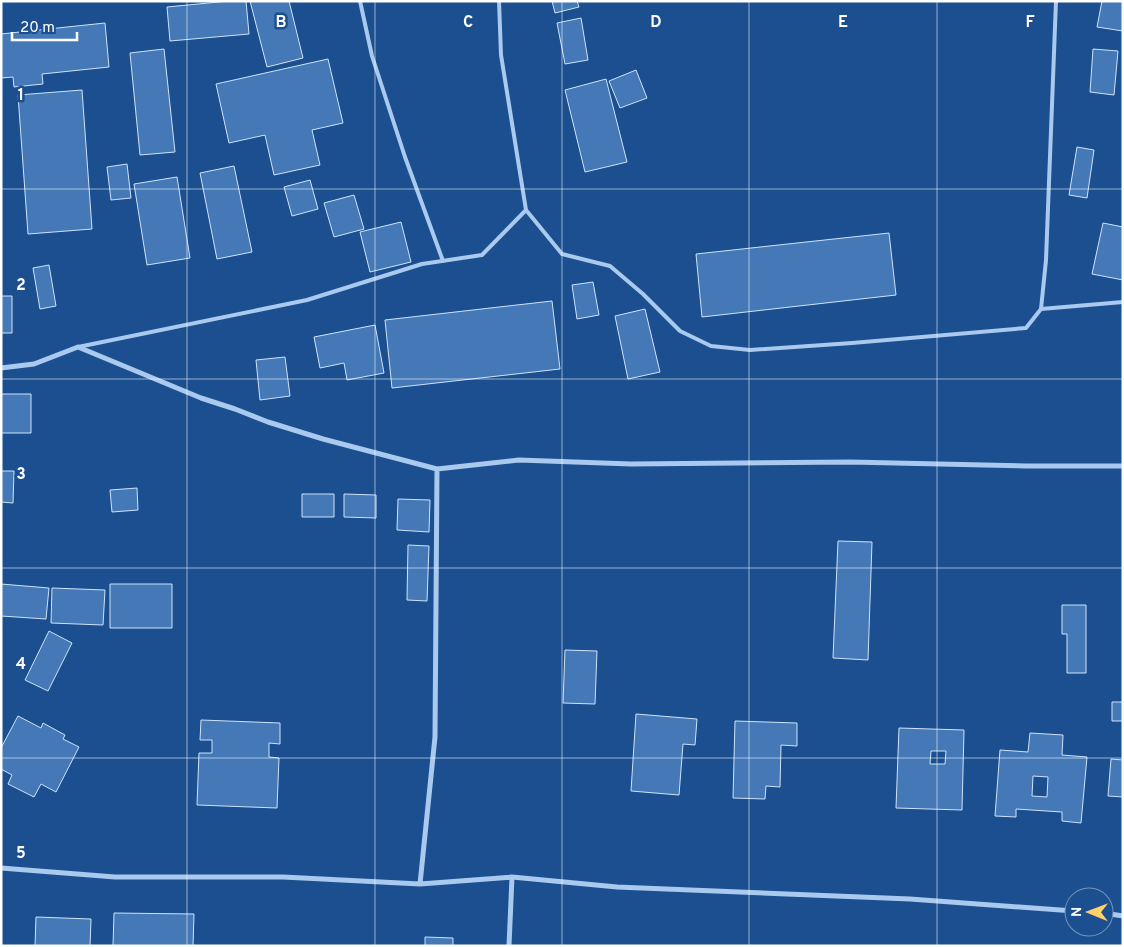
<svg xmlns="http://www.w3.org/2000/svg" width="1124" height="947" font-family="Overpass,sans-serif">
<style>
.building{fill:#4478b7;stroke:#cfe3fa;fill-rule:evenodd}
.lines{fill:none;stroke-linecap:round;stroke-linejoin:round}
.lane{stroke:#a9c9ee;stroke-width:4}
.street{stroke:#a9c9ee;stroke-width:5}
.grid{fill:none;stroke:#fff;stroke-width:1;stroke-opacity:0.55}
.grid-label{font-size:16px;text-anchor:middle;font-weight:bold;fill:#fff;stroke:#1b4f8f;stroke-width:5;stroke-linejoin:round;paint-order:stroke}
</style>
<rect width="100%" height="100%" fill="#1b4f8f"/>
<path class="building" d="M 229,1 L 246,1 L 249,34 L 170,41 L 167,7 Z
M 250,1 L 289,1 L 303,58 L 267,67 Z
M 552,1 L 577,1 L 579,7 L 555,13 Z
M 1102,1 L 1123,1 L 1123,31 L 1097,27 Z
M 581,18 L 588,60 L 565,64 L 557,23 Z
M 105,23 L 109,67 L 42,74 L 43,84 L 14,87 L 13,77 L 1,78 L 1,34 Z
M 164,49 L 175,152 L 140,155 L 130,53 Z
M 1093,49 L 1118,51 L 1114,95 L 1090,92 Z
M 328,59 L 343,123 L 312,130 L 320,165 L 274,175 L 265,135 L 229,143 L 216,84 Z
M 636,70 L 647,98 L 620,108 L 609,81 Z
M 606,79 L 627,162 L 585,172 L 565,90 Z
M 82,90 L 92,229 L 28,234 L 18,95 Z
M 1077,147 L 1094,150 L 1087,198 L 1069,195 Z
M 127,164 L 131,198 L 111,200 L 107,167 Z
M 234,166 L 252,252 L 217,259 L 200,173 Z
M 177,177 L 190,258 L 147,265 L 134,184 Z
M 310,180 L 318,209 L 292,216 L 284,187 Z
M 354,195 L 364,229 L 334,237 L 324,203 Z
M 401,222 L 411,262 L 370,272 L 360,232 Z
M 1103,223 L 1123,227 L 1123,280 L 1092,274 Z
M 889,233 L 896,295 L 702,317 L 696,254 Z
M 49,265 L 56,306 L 40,309 L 33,268 Z
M 593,282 L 599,315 L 577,319 L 572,285 Z
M 1,296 L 12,296 L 12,333 L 1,333 Z
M 552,301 L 560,369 L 392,388 L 385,320 Z
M 645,309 L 660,372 L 628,379 L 615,316 Z
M 375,325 L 384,373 L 347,380 L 344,363 L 320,368 L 314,337 Z
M 285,357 L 290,396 L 260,400 L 256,360 Z
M 1,394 L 31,394 L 31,433 L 1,433 Z
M 1,471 L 14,471 L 13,503 L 1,502 Z
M 137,488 L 138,510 L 112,512 L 110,490 Z
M 302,494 L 334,494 L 334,517 L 302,517 Z
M 344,494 L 376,495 L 376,518 L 344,517 Z
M 398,499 L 430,500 L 429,532 L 397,530 Z
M 838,541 L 872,542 L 868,660 L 833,658 Z
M 408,545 L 429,546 L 427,601 L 407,600 Z
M 1,584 L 49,588 L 46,619 L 1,616 Z
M 110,584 L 172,584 L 172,628 L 110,628 Z
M 52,588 L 105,590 L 103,625 L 51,623 Z
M 1062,605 L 1086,605 L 1086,673 L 1067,673 L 1067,634 L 1062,634 Z
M 49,631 L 72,643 L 48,691 L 25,680 Z
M 565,650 L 597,651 L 595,704 L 563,703 Z
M 1112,702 L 1123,702 L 1123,721 L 1112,721 Z
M 636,714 L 697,719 L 695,745 L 683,744 L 679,795 L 631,791 Z
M 18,716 L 41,728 L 43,723 L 65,735 L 63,739 L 79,747 L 56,792 L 41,784 L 34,797 L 8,784 L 12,775 L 1,769 L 1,748 Z
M 201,720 L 280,723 L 280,744 L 269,743 L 269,757 L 279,758 L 277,808 L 197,805 L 199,753 L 212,753 L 212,740 L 200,740 Z
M 735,721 L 797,723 L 797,746 L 781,745 L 780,787 L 766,786 L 765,799 L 733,798 Z
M 899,728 L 964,730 L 962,810 L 896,808 ZM 931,751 L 946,751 L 945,764 L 930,764 Z
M 1030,733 L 1063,735 L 1062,755 L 1087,757 L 1081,823 L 1062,821 L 1062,812 L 1016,809 L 1016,817 L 995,816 L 1000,750 L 1028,752 ZM 1033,776 L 1048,777 L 1047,797 L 1032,796 Z
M 1111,759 L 1123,760 L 1123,797 L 1108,796 Z
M 114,913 L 194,914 L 193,946 L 113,946 Z
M 36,917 L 91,919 L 90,946 L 35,946 Z
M 425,937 L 453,938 L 453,946 L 425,946 Z"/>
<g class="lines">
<path class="lane" d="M 360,1 L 372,56 L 405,157 L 443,261
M 499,1 L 501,55 L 526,210 L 562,254 L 610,266 L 643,294 L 680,331 L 711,346 L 750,350 L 852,343 L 1026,328 L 1041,309 L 1046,260 L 1056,1
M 1041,309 L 1123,302
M 78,347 L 307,300 L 422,264 L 482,255 L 526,210"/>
<path class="street" d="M 1,368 L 34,364 L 78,347 L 201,398 L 235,409 L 268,422 L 323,439 L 437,469 L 519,460 L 631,464 L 850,462 L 1027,466 L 1123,466
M 1,868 L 115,877 L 283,877 L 420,884 L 512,877 L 617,887 L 910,899 L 1074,911
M 420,884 L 435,737 L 437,469
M 1104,913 L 1123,916
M 509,946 L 512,877"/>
</g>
<path class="grid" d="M 187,1 L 187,946M 375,1 L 375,946M 562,1 L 562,946M 749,1 L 749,946M 937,1 L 937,946M 1,189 L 1123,189M 1,379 L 1123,379M 1,568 L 1123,568M 1,758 L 1123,758"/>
<g class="grid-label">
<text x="281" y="27">B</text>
<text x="468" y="27">C</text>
<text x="656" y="27">D</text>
<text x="843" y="27">E</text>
<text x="1030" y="27">F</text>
<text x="21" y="100">1</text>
<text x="21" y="290">2</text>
<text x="21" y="479">3</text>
<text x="21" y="669">4</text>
<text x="21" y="858">5</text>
</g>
<rect width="1124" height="947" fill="none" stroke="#ffffff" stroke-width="5"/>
<g transform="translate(1089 912) rotate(271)"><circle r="24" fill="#1b4f8f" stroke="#7695bc"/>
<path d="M0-4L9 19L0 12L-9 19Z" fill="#ffd166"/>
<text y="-8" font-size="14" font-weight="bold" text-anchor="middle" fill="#ffffff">N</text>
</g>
<path d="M12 32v8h65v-8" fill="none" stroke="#ffffff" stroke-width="2.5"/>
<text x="20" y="32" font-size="15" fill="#ffffff" stroke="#1b4f8f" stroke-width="4" paint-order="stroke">20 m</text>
</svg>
